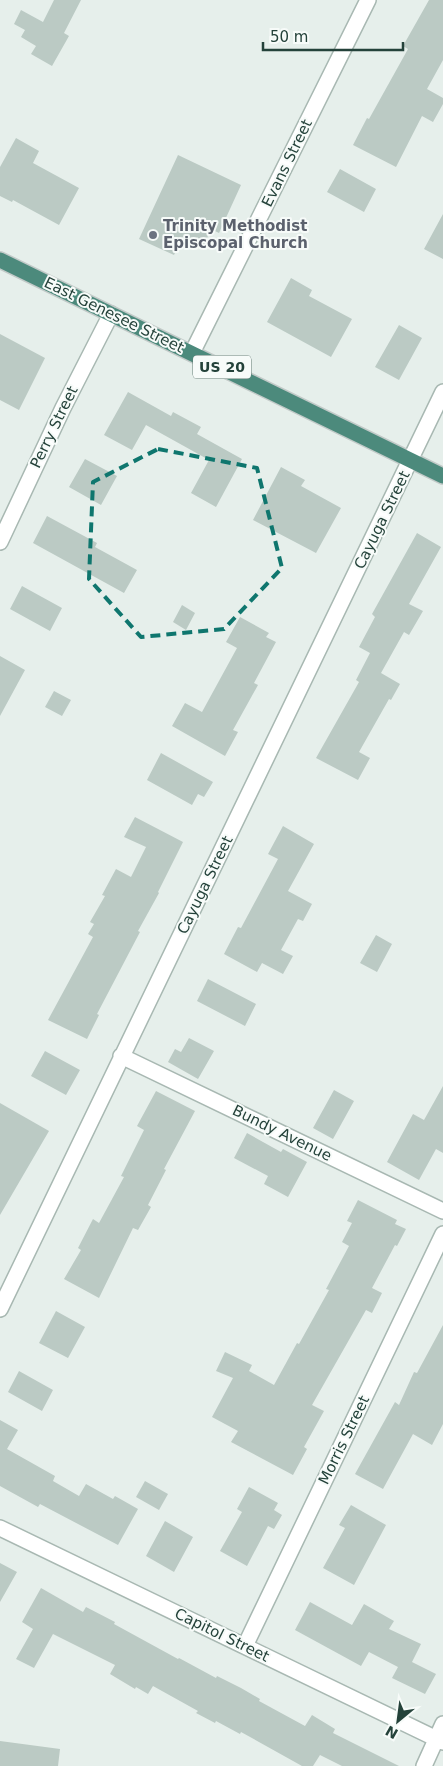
<svg xmlns="http://www.w3.org/2000/svg" width="443" height="1766" font-family="'DejaVu Sans',sans-serif">
<style>
.building{fill:#bbcac4}
.lines{fill:none;stroke-linecap:round;stroke-linejoin:round}
.minor-casing{stroke:#a8b8b2;stroke-width:18}
.trunk-casing{stroke:#c2cac8;stroke-width:18}
.minor{stroke:#fff;stroke-width:15}
.trunk{stroke:#4c8a7c;stroke-width:15}
.marked{fill:none;stroke:#0f766e;stroke-width:4;stroke-dasharray:10 6;stroke-linejoin:round}
.worship-dot{fill:#6b7280;stroke:#f7fbf9;stroke-width:2}
.labels{text-anchor:middle;dominant-baseline:central;stroke-width:4;stroke-linejoin:round;paint-order:stroke}
.shield{fill:#f7fbf9;stroke:#637a73;stroke-width:1}
.shield-label{font-size:14px;font-weight:bold;fill:#24423a}
.street-label{font-size:15px;fill:#24423a;stroke:#f7fbf9}
.worship-label{font-size:15px;font-weight:bold;fill:#5b616d;stroke:#f7fbf9;text-anchor:start}
</style>
<rect width="100%" height="100%" fill="#e6efeb"/>
<path class="building" d="M 54,0 L 81,0 L 64,33 L 69,36 L 52,66 L 31,54 L 36,46 L 21,37 L 25,30 L 14,24 L 21,10 L 43,22 Z
M 429,0 L 443,0 L 443,60 L 427,89 L 443,98 L 443,104 L 433,122 L 422,116 L 396,167 L 353,145 L 367,118 L 369,119 L 408,49 L 403,46 Z
M 16,138 L 39,151 L 33,163 L 79,188 L 59,225 L 13,200 L 12,202 L 0,196 L 0,167 Z
M 178,155 L 241,185 L 219,233 L 211,229 L 203,247 L 182,237 L 174,255 L 139,239 Z
M 340,169 L 376,189 L 364,212 L 327,192 Z
M 443,214 L 443,259 L 424,249 Z
M 291,278 L 312,290 L 309,296 L 352,319 L 331,357 L 267,322 Z
M 399,325 L 422,338 L 399,380 L 375,367 Z
M 0,334 L 45,358 L 19,410 L 0,400 Z
M 128,392 L 171,416 L 173,412 L 201,427 L 197,434 L 242,459 L 216,507 L 191,493 L 209,460 L 146,425 L 132,450 L 104,435 Z
M 85,459 L 117,476 L 101,505 L 69,487 Z
M 281,467 L 305,480 L 301,486 L 341,508 L 316,553 L 253,520 Z
M 47,516 L 97,543 L 95,547 L 137,570 L 124,593 L 33,543 Z
M 417,533 L 441,547 L 409,604 L 423,611 L 409,635 L 404,632 L 381,673 L 400,684 L 391,700 L 389,699 L 359,752 L 370,758 L 358,780 L 316,758 L 359,682 L 356,680 L 370,653 L 359,647 L 375,617 L 372,614 Z
M 22,586 L 62,608 L 50,631 L 10,609 Z
M 182,605 L 195,613 L 186,630 L 173,622 Z
M 240,617 L 269,633 L 266,637 L 276,642 L 254,683 L 258,685 L 233,730 L 238,732 L 225,756 L 172,726 L 185,703 L 202,712 L 237,648 L 226,642 Z
M 0,656 L 25,670 L 0,716 Z
M 54,691 L 71,700 L 62,716 L 45,707 Z
M 161,753 L 213,782 L 204,797 L 198,794 L 192,805 L 147,780 Z
M 135,817 L 183,842 L 158,892 L 159,893 L 138,931 L 140,932 L 97,1014 L 99,1015 L 87,1039 L 48,1020 L 93,937 L 88,934 L 94,924 L 90,922 L 105,896 L 102,895 L 116,869 L 131,877 L 146,847 L 124,837 Z
M 283,826 L 314,844 L 288,891 L 312,904 L 303,921 L 298,919 L 281,950 L 293,956 L 283,974 L 262,963 L 257,972 L 224,954 L 238,927 L 241,928 L 278,859 L 268,854 Z
M 376,935 L 392,944 L 377,972 L 360,963 Z
M 208,979 L 256,1004 L 245,1026 L 197,1001 Z
M 189,1038 L 214,1051 L 198,1079 L 168,1062 L 175,1049 L 181,1052 Z
M 45,1051 L 80,1070 L 66,1095 L 31,1076 Z
M 443,1086 L 443,1153 L 436,1149 L 419,1180 L 387,1162 L 413,1114 L 424,1120 Z
M 334,1090 L 354,1101 L 333,1139 L 313,1128 Z
M 156,1091 L 195,1111 L 164,1169 L 166,1170 L 148,1205 L 151,1207 L 138,1230 L 133,1228 L 99,1298 L 64,1279 L 81,1250 L 78,1248 L 93,1219 L 99,1223 L 124,1177 L 121,1176 L 144,1130 L 137,1126 Z
M 0,1103 L 49,1131 L 0,1215 Z
M 247,1133 L 281,1152 L 283,1149 L 307,1162 L 288,1197 L 264,1184 L 268,1176 L 234,1158 Z
M 358,1200 L 397,1220 L 395,1224 L 406,1229 L 397,1246 L 395,1245 L 372,1288 L 382,1293 L 372,1313 L 366,1310 L 312,1405 L 324,1411 L 304,1447 L 307,1449 L 293,1475 L 231,1442 L 238,1431 L 212,1417 L 233,1378 L 216,1371 L 225,1352 L 252,1365 L 249,1371 L 274,1385 L 297,1343 L 299,1344 L 329,1290 L 326,1289 L 349,1246 L 342,1242 L 352,1223 L 347,1221 Z
M 56,1311 L 85,1327 L 68,1358 L 39,1343 Z
M 443,1325 L 443,1424 L 432,1445 L 413,1434 L 383,1489 L 355,1474 L 395,1402 L 399,1405 L 414,1372 L 417,1373 Z
M 19,1371 L 53,1390 L 42,1411 L 8,1392 Z
M 0,1420 L 18,1430 L 7,1449 L 55,1476 L 53,1481 L 79,1496 L 86,1484 L 113,1499 L 115,1496 L 138,1509 L 118,1545 L 40,1504 L 38,1507 L 0,1486 Z
M 145,1481 L 168,1494 L 159,1510 L 136,1497 Z
M 249,1487 L 278,1503 L 274,1510 L 282,1515 L 274,1529 L 268,1526 L 247,1566 L 220,1551 L 242,1512 L 237,1509 Z
M 351,1505 L 386,1525 L 354,1585 L 323,1568 L 345,1528 L 339,1525 Z
M 165,1521 L 193,1537 L 174,1572 L 146,1556 Z
M 0,1563 L 17,1572 L 0,1602 Z
M 41,1588 L 83,1612 L 86,1607 L 115,1622 L 114,1624 L 178,1659 L 179,1658 L 216,1678 L 217,1676 L 241,1688 L 260,1699 L 259,1701 L 305,1726 L 312,1715 L 335,1729 L 333,1733 L 399,1766 L 342,1766 L 320,1755 L 313,1766 L 302,1766 L 241,1732 L 240,1734 L 216,1721 L 215,1723 L 196,1713 L 198,1711 L 153,1686 L 148,1694 L 136,1687 L 135,1689 L 110,1674 L 115,1665 L 53,1634 L 34,1668 L 16,1659 L 33,1629 L 22,1622 Z
M 310,1602 L 352,1625 L 364,1604 L 394,1621 L 389,1629 L 421,1644 L 412,1662 L 436,1674 L 425,1694 L 392,1678 L 398,1667 L 369,1652 L 361,1666 L 295,1630 Z
M 0,1741 L 60,1749 L 58,1766 L 0,1766 Z"/>
<g class="lines">
<g class="minor-casing">
<path id="minor" d="M 192,353 L 368,0
M 0,542 L 63,408 L 111,314
M 121,1056 L 443,1211
M 0,1309 L 443,392
M 0,1528 L 443,1742
M 245,1646 L 443,1234
M 424,1766 L 443,1724"/>
</g>
<g class="trunk-casing">
<path id="trunk" d="M 0,260 L 443,476"/>
</g>
<use href="#minor" class="minor"/>
<use href="#trunk" class="trunk"/>
</g>
<path class="marked" d="M 158,449 L 257,468 L 282,568 L 224,629 L 141,637 L 89,579 L 93,482 Z"/>
<circle class="worship-dot" cx="153" cy="235" r="5"/>
<g class="labels">
<rect class="shield" x="193" y="355.5" width="58" height="23" rx="4"/>
<g class="shield-label">
<text x="222" y="367">US 20</text>
</g>
<g class="street-label">
<text transform="translate(287 163) rotate(-64)">Evans Street</text>
<text transform="translate(114 315) rotate(26)">East Genesee Street</text>
<text transform="translate(54 427) rotate(-64)">Perry Street</text>
<text transform="translate(382 520) rotate(-64)">Cayuga Street</text>
<text transform="translate(205 885) rotate(-64)">Cayuga Street</text>
<text transform="translate(282 1133) rotate(26)">Bundy Avenue</text>
<text transform="translate(344 1440) rotate(-64)">Morris Street</text>
<text transform="translate(222 1635) rotate(26)">Capitol Street</text>
</g>
<g class="worship-label">
<text x="163" y="226">Trinity Methodist<tspan x="163" dy="17">Episcopal Church</tspan></text>
</g>
</g>
<g transform="translate(398 1721) rotate(209)" stroke="#f7fbf9" stroke-width="4" paint-order="stroke">
<path d="M0-4L9 19L0 12L-9 19Z" fill="#24423a"/>
<text y="-8" font-size="14" font-weight="bold" text-anchor="middle" fill="#24423a">N</text>
</g>
<path d="M263 42v8h140v-8" fill="none" stroke="#24423a" stroke-width="2.5"/>
<text x="270" y="42" font-size="15" fill="#24423a" stroke="#f7fbf9" stroke-width="4" paint-order="stroke">50 m</text>
</svg>
